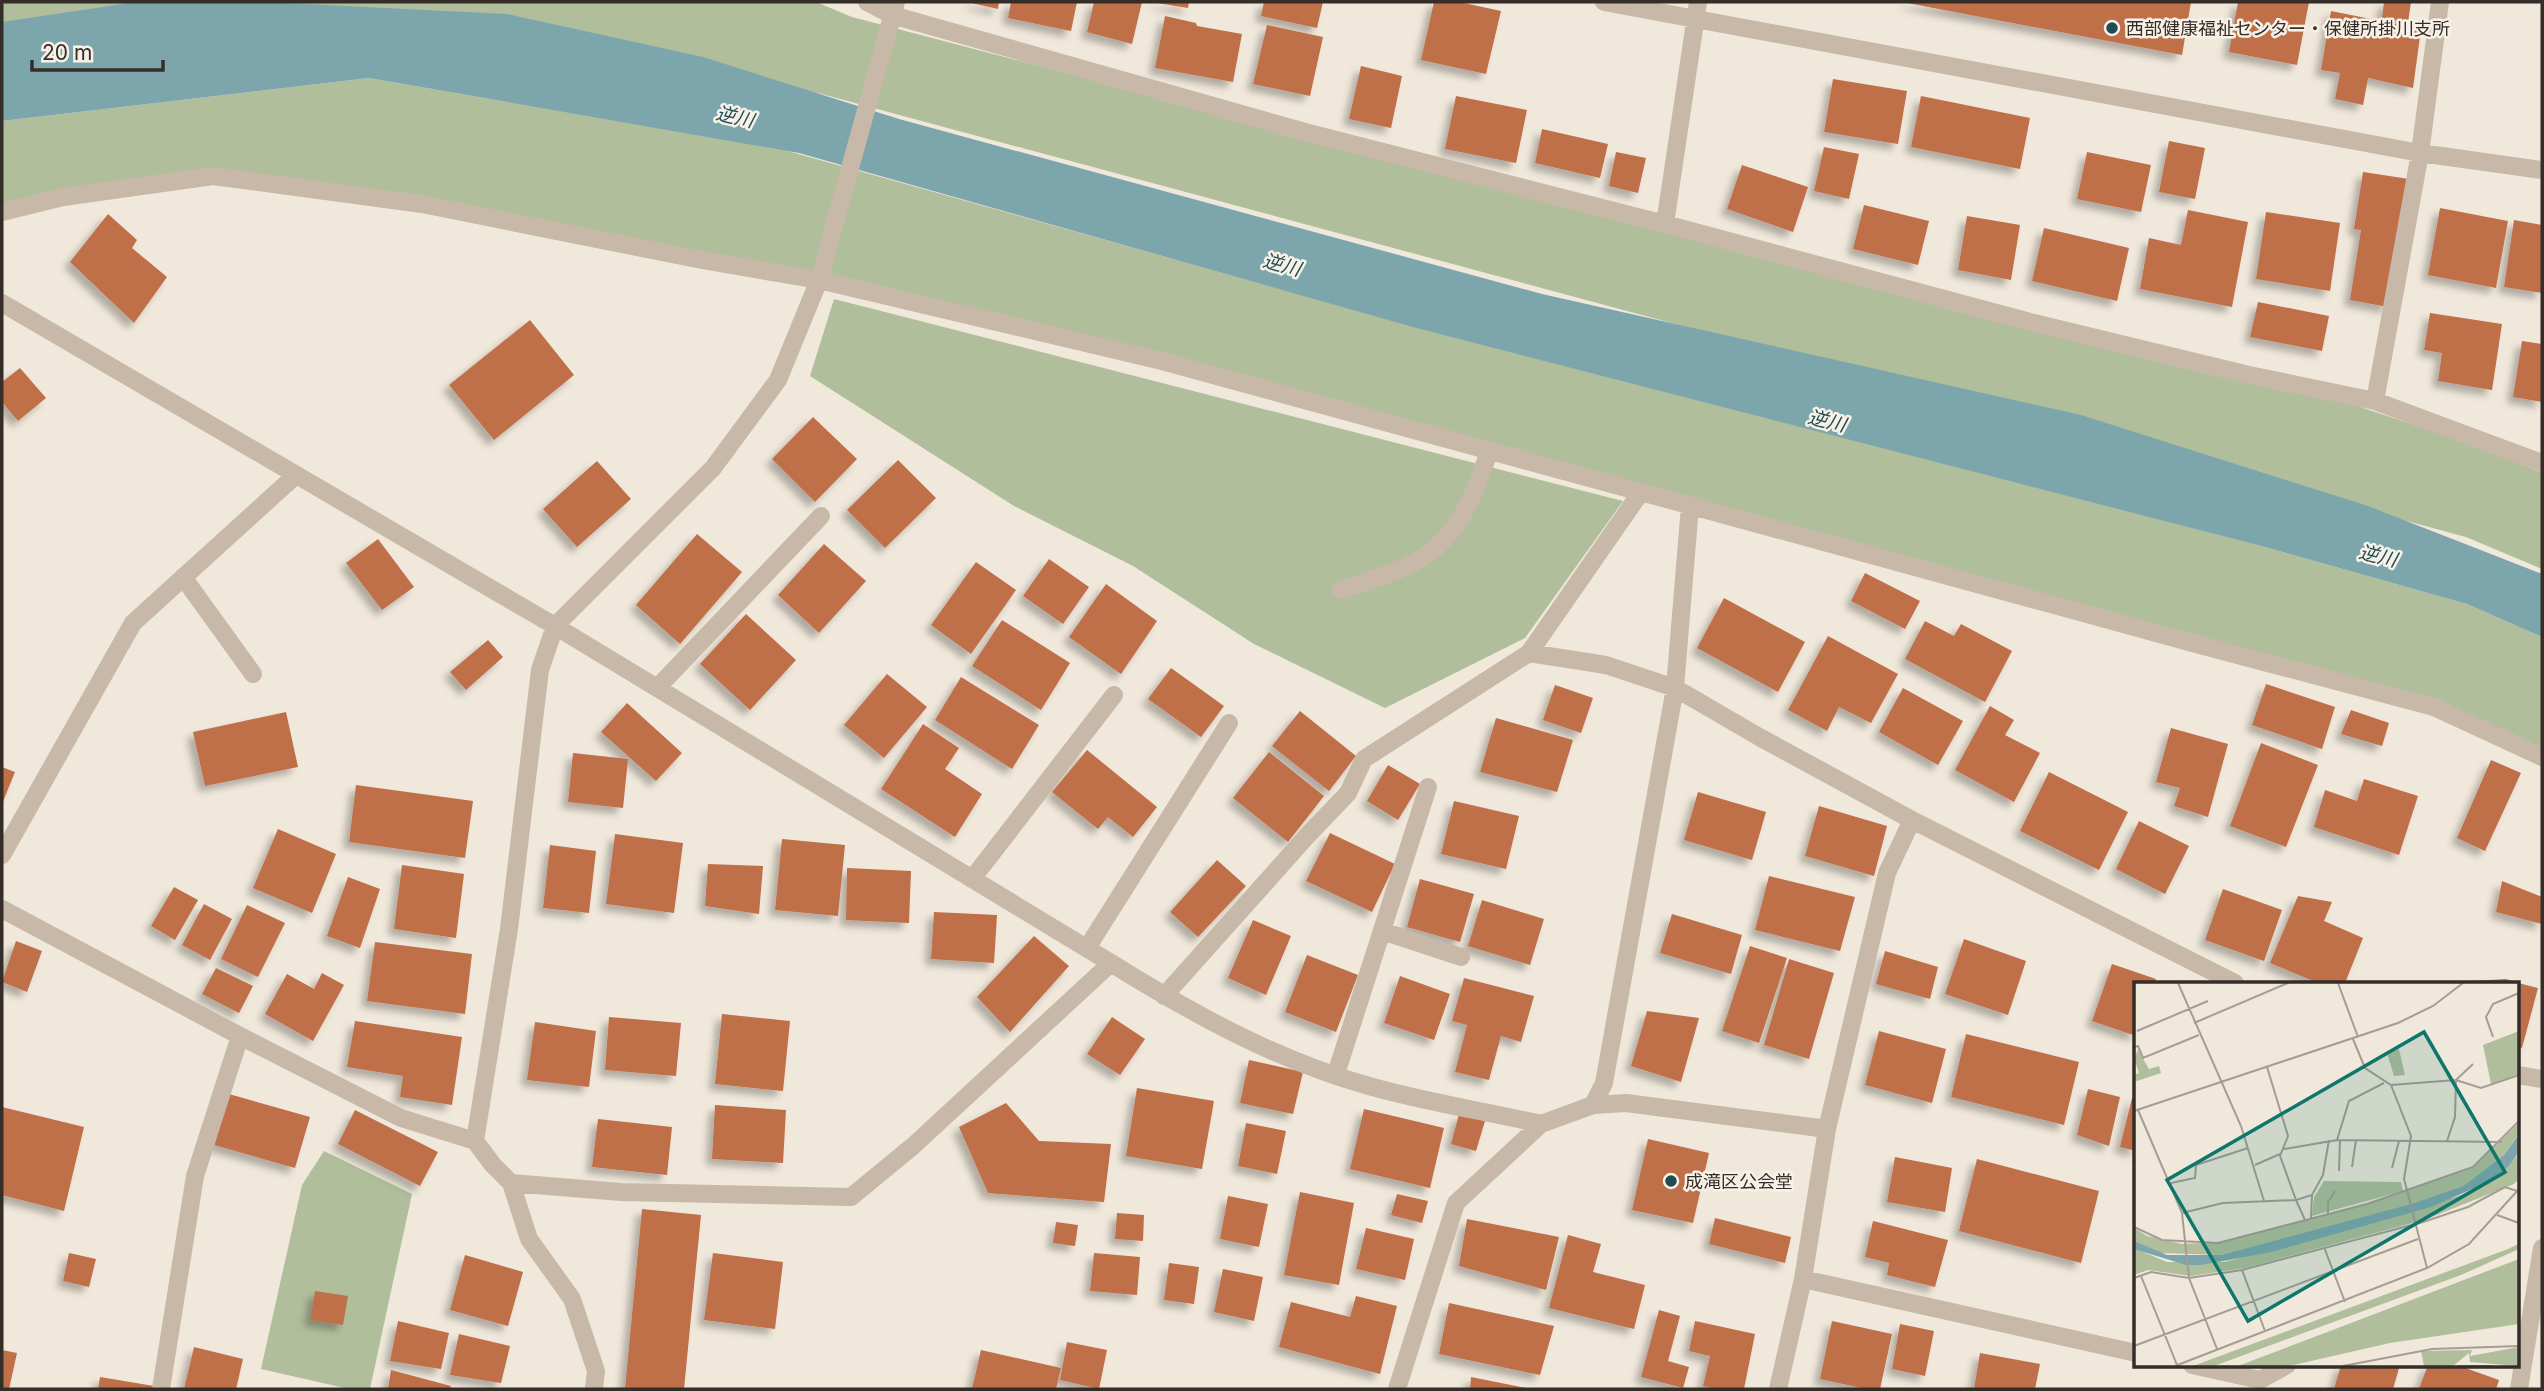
<svg xmlns="http://www.w3.org/2000/svg" width="2544" height="1391" font-family="Inter,'Noto Sans JP',sans-serif">
<style>
.green{fill:#b0be9c}
.water{fill:#7ca6ab}
.building{fill:#bf6f4a;filter:url(#shadow)}
.lines{fill:none;stroke-linecap:round;stroke-linejoin:round}
.minor{stroke:#c7b8a8;stroke-width:18}
.poi-dot{fill:#204c53;stroke:#f8f1e7;stroke-width:2.5}
.labels{text-anchor:middle;dominant-baseline:central;stroke-width:5;stroke-linejoin:round;paint-order:stroke}
.poi-label{font-size:18px;fill:#342d28;stroke:#f8f1e7;text-anchor:start}
.water-label{font-size:19px;font-style:italic;fill:#204c53;stroke:#f8f1e7}
.inset-road{fill:none;stroke:#a59d93;stroke-width:2}
.view{fill:#0f766e;fill-opacity:0.15;stroke:#0f766e;stroke-width:3.5}
.inset-edge{fill:none;stroke:#342d28;stroke-width:3.5}
</style>
<defs>
<filter id="shadow"><feDropShadow dx="-6" dy="6" stdDeviation="3.5" flood-color="#0004"/></filter>
</defs>
<rect width="100%" height="100%" fill="#f0e8db"/>
<path class="green" d="M 2,2 L 816,2 L 852,17 L 1958,306 L 2339,400 L 2472,444 L 2542,473 L 2542,569 L 2466,537 L 818,93 L 2,23 Z
M 369,78 L 784,150 L 1291,292 L 2265,547 L 2467,604 L 2542,637 L 2542,752 L 2420,704 L 1376,419 L 702,260 L 229,178 L 2,214 L 2,121 Z
M 834,299 L 1623,501 L 1525,638 L 1385,708 L 1254,644 L 1133,566 L 1014,506 L 810,376 Z
M 324,1151 L 412,1194 L 370,1389 L 349,1389 L 261,1369 L 302,1185 Z"/>
<path class="water" d="M 136,2 L 263,2 L 507,14 L 703,57 L 899,119 L 1542,294 L 2081,415 L 2368,506 L 2542,574 L 2542,637 L 2467,604 L 2265,547 L 1413,327 L 799,153 L 369,78 L 2,121 L 2,22 Z"/>
<path class="building" d="M 967,2 L 999,2 L 998,9 Z
M 1011,2 L 1077,2 L 1071,31 L 1008,18 Z
M 1094,2 L 1142,2 L 1132,44 L 1087,32 Z
M 1151,2 L 1189,2 L 1188,8 Z
M 1264,2 L 1323,2 L 1317,28 L 1261,16 Z
M 1434,2 L 1459,2 L 1501,11 L 1486,74 L 1421,60 Z
M 1902,2 L 2191,2 L 2182,55 Z
M 2238,2 L 2309,2 L 2297,65 L 2229,52 Z
M 2384,2 L 2411,2 L 2408,22 L 2382,18 Z
M 2331,11 L 2421,29 L 2413,88 L 2368,78 L 2363,105 L 2335,99 L 2340,73 L 2321,70 Z
M 1165,16 L 1196,23 L 1197,26 L 1242,34 L 1233,82 L 1155,68 Z
M 1267,25 L 1323,37 L 1310,96 L 1253,84 Z
M 1361,66 L 1402,76 L 1391,128 L 1349,119 Z
M 1833,79 L 1907,91 L 1898,144 L 1824,132 Z
M 1456,96 L 1527,110 L 1516,163 L 1445,149 Z
M 1921,96 L 2030,118 L 2020,169 L 1911,147 Z
M 1542,129 L 1608,144 L 1600,178 L 1535,163 Z
M 2169,141 L 2205,148 L 2195,199 L 2159,192 Z
M 1824,147 L 1859,154 L 1849,199 L 1814,191 Z
M 1616,152 L 1646,158 L 1638,193 L 1609,186 Z
M 2087,152 L 2151,165 L 2141,212 L 2077,199 Z
M 1742,165 L 1808,187 L 1793,232 L 1727,209 Z
M 2363,172 L 2409,179 L 2388,307 L 2350,300 L 2361,230 L 2354,229 Z
M 1864,205 L 1929,221 L 1918,265 L 1853,249 Z
M 2440,208 L 2508,221 L 2496,288 L 2428,275 Z
M 2188,210 L 2248,222 L 2232,307 L 2140,289 L 2149,238 L 2181,245 Z
M 2266,212 L 2340,223 L 2330,291 L 2256,279 Z
M 108,214 L 137,240 L 132,248 L 167,277 L 134,323 L 70,262 Z
M 1967,216 L 2020,225 L 2011,280 L 1958,270 Z
M 2514,220 L 2542,225 L 2542,293 L 2504,287 Z
M 2044,228 L 2129,248 L 2117,301 L 2032,281 Z
M 2258,302 L 2329,316 L 2322,351 L 2250,337 Z
M 2430,313 L 2502,324 L 2492,390 L 2438,381 L 2442,353 L 2424,350 Z
M 530,320 L 574,375 L 494,440 L 449,385 Z
M 2522,341 L 2542,344 L 2542,402 L 2513,397 Z
M 20,368 L 46,398 L 18,421 L 2,402 L 2,382 Z
M 813,417 L 857,459 L 815,502 L 772,459 Z
M 898,460 L 936,498 L 885,548 L 847,510 Z
M 597,461 L 631,499 L 577,547 L 543,509 Z
M 697,534 L 742,572 L 680,644 L 636,605 Z
M 378,539 L 414,587 L 382,610 L 346,563 Z
M 824,544 L 866,581 L 819,633 L 778,595 Z
M 1049,559 L 1089,587 L 1063,624 L 1023,596 Z
M 976,562 L 1016,590 L 971,654 L 931,625 Z
M 1865,573 L 1920,601 L 1905,629 L 1851,601 Z
M 1106,584 L 1157,621 L 1121,674 L 1069,637 Z
M 1724,598 L 1805,642 L 1778,692 L 1697,648 Z
M 746,614 L 796,660 L 750,710 L 700,664 Z
M 1002,620 L 1070,663 L 1041,710 L 972,666 Z
M 1925,621 L 1954,636 L 1961,624 L 2012,651 L 1985,702 L 1905,659 Z
M 1828,636 L 1898,674 L 1871,723 L 1839,707 L 1827,731 L 1788,710 Z
M 488,640 L 503,657 L 466,690 L 450,672 Z
M 1171,668 L 1224,706 L 1201,737 L 1148,699 Z
M 887,674 L 927,707 L 884,758 L 844,725 Z
M 961,677 L 1039,725 L 1012,769 L 935,720 Z
M 2266,684 L 2335,707 L 2322,749 L 2252,725 Z
M 1555,685 L 1593,698 L 1581,733 L 1543,720 Z
M 1903,688 L 1963,721 L 1938,765 L 1879,732 Z
M 627,703 L 682,753 L 656,781 L 601,732 Z
M 1990,706 L 2014,720 L 2005,735 L 2040,753 L 2014,802 L 1955,770 Z
M 2351,710 L 2389,723 L 2382,746 L 2341,734 Z
M 1300,711 L 1356,756 L 1329,791 L 1272,746 Z
M 286,712 L 298,767 L 205,786 L 193,732 Z
M 1496,718 L 1573,740 L 1557,792 L 1480,772 Z
M 923,724 L 959,748 L 945,769 L 982,794 L 955,837 L 881,789 Z
M 2171,728 L 2228,744 L 2208,817 L 2174,806 L 2180,788 L 2156,782 Z
M 2261,743 L 2318,765 L 2286,847 L 2230,826 Z
M 1087,750 L 1157,807 L 1133,837 L 1108,817 L 1098,829 L 1052,792 Z
M 1269,752 L 1324,796 L 1288,842 L 1233,798 Z
M 573,753 L 628,759 L 623,808 L 568,802 Z
M 2491,760 L 2521,773 L 2485,851 L 2457,838 Z
M 1388,765 L 1420,784 L 1398,820 L 1367,801 Z
M 2,767 L 15,772 L 2,804 Z
M 2049,772 L 2128,812 L 2099,870 L 2020,831 Z
M 2364,779 L 2418,796 L 2399,855 L 2314,827 L 2325,790 L 2357,801 Z
M 356,785 L 473,801 L 465,858 L 349,842 Z
M 1698,792 L 1766,812 L 1752,860 L 1684,840 Z
M 1454,801 L 1519,816 L 1506,869 L 1441,854 Z
M 1819,806 L 1887,826 L 1874,876 L 1805,856 Z
M 2139,821 L 2189,846 L 2165,894 L 2116,869 Z
M 278,829 L 336,854 L 312,913 L 253,888 Z
M 1330,833 L 1395,864 L 1372,912 L 1306,881 Z
M 615,834 L 683,843 L 674,913 L 606,904 Z
M 782,839 L 845,845 L 838,916 L 775,910 Z
M 550,845 L 596,851 L 589,913 L 543,908 Z
M 1217,860 L 1246,886 L 1198,937 L 1170,912 Z
M 708,864 L 763,866 L 759,914 L 705,906 Z
M 402,865 L 464,874 L 456,938 L 394,929 Z
M 847,868 L 911,871 L 909,923 L 846,920 Z
M 1769,876 L 1855,897 L 1840,951 L 1755,930 Z
M 348,877 L 380,889 L 360,948 L 327,936 Z
M 1420,879 L 1474,894 L 1460,942 L 1407,927 Z
M 2502,881 L 2542,897 L 2542,924 L 2496,912 Z
M 174,887 L 198,900 L 175,940 L 151,926 Z
M 2223,889 L 2282,910 L 2264,961 L 2205,940 Z
M 2298,896 L 2332,902 L 2324,921 L 2363,938 L 2345,983 L 2318,983 L 2270,963 Z
M 1482,900 L 1544,919 L 1530,965 L 1468,946 Z
M 204,904 L 232,919 L 210,960 L 182,945 Z
M 247,905 L 285,923 L 258,977 L 221,959 Z
M 934,912 L 997,915 L 994,963 L 931,959 Z
M 1672,914 L 1742,935 L 1731,974 L 1660,953 Z
M 1253,920 L 1291,936 L 1266,995 L 1228,978 Z
M 1034,936 L 1069,966 L 1010,1032 L 977,997 Z
M 1964,939 L 2026,961 L 2008,1015 L 1945,994 Z
M 16,941 L 42,951 L 27,992 L 2,982 Z
M 375,942 L 472,954 L 465,1014 L 367,1001 Z
M 1750,946 L 1787,958 L 1759,1043 L 1722,1031 Z
M 1885,951 L 1938,967 L 1930,999 L 1876,984 Z
M 1307,955 L 1358,975 L 1336,1032 L 1285,1012 Z
M 1789,959 L 1834,973 L 1809,1059 L 1764,1045 Z
M 2112,964 L 2156,979 L 2155,983 L 2136,983 L 2136,1036 L 2092,1021 Z
M 216,968 L 253,986 L 239,1013 L 202,994 Z
M 322,973 L 344,985 L 313,1041 L 265,1014 L 287,974 L 314,989 Z
M 1400,976 L 1450,994 L 1434,1040 L 1384,1023 Z
M 1464,978 L 1534,996 L 1521,1042 L 1501,1036 L 1489,1080 L 1455,1072 L 1467,1025 L 1452,1021 Z
M 2506,979 L 2518,983 L 2473,983 L 2473,981 Z
M 2518,983 L 2538,988 L 2522,1048 L 2518,1047 Z
M 1647,1011 L 1699,1018 L 1681,1082 L 1631,1066 Z
M 722,1014 L 790,1021 L 783,1091 L 715,1084 Z
M 609,1017 L 681,1023 L 676,1076 L 605,1070 Z
M 1112,1017 L 1145,1039 L 1120,1075 L 1087,1054 Z
M 355,1021 L 462,1037 L 452,1105 L 400,1097 L 403,1076 L 347,1067 Z
M 535,1022 L 596,1031 L 589,1087 L 527,1080 Z
M 1879,1031 L 1946,1049 L 1932,1103 L 1865,1085 Z
M 1966,1034 L 2079,1062 L 2064,1125 L 1951,1097 Z
M 1249,1060 L 1303,1072 L 1293,1114 L 1240,1103 Z
M 1137,1088 L 1214,1101 L 1202,1169 L 1126,1156 Z
M 2088,1089 L 2120,1097 L 2109,1146 L 2077,1135 Z
M 229,1094 L 310,1117 L 295,1168 L 214,1145 Z
M 2132,1098 L 2136,1099 L 2136,1151 L 2120,1147 Z
M 1006,1103 L 1039,1141 L 1111,1144 L 1104,1202 L 988,1193 L 959,1127 Z
M 715,1105 L 786,1110 L 783,1163 L 712,1159 Z
M 2,1107 L 84,1127 L 64,1211 L 2,1195 Z
M 1364,1109 L 1444,1128 L 1430,1188 L 1350,1169 Z
M 355,1110 L 438,1152 L 420,1186 L 338,1144 Z
M 1459,1114 L 1485,1121 L 1476,1151 L 1451,1144 Z
M 598,1119 L 672,1127 L 667,1175 L 592,1167 Z
M 1246,1123 L 1286,1131 L 1277,1174 L 1238,1166 Z
M 1648,1139 L 1709,1153 L 1693,1223 L 1632,1210 Z
M 1895,1157 L 1952,1168 L 1945,1212 L 1887,1202 Z
M 1977,1159 L 2099,1191 L 2081,1263 L 1959,1231 Z
M 1300,1192 L 1354,1203 L 1339,1285 L 1284,1275 Z
M 1397,1194 L 1428,1201 L 1422,1223 L 1391,1215 Z
M 1228,1196 L 1268,1204 L 1259,1247 L 1220,1239 Z
M 642,1209 L 701,1215 L 684,1389 L 625,1389 Z
M 1117,1213 L 1144,1215 L 1143,1241 L 1115,1239 Z
M 1715,1218 L 1791,1237 L 1785,1263 L 1709,1244 Z
M 1467,1219 L 1559,1237 L 1546,1290 L 1459,1266 Z
M 1873,1221 L 1948,1240 L 1935,1287 L 1887,1275 L 1889,1263 L 1865,1257 Z
M 1056,1222 L 1078,1225 L 1075,1246 L 1053,1243 Z
M 1366,1228 L 1414,1239 L 1405,1280 L 1356,1269 Z
M 1568,1235 L 1601,1244 L 1593,1272 L 1645,1285 L 1634,1329 L 1549,1308 Z
M 69,1253 L 96,1259 L 89,1287 L 63,1281 Z
M 713,1253 L 783,1262 L 775,1329 L 704,1320 Z
M 1094,1253 L 1140,1257 L 1137,1295 L 1090,1291 Z
M 465,1255 L 523,1272 L 508,1326 L 450,1310 Z
M 1169,1263 L 1199,1267 L 1194,1304 L 1164,1300 Z
M 1223,1269 L 1263,1277 L 1254,1321 L 1214,1312 Z
M 315,1291 L 348,1296 L 343,1325 L 310,1320 Z
M 1356,1296 L 1397,1306 L 1380,1374 L 1279,1347 L 1291,1302 L 1350,1317 Z
M 1449,1303 L 1554,1326 L 1540,1375 L 1439,1354 Z
M 1659,1310 L 1680,1316 L 1668,1361 L 1689,1367 L 1683,1388 L 1641,1377 Z
M 398,1321 L 449,1333 L 441,1369 L 390,1361 Z
M 1695,1321 L 1755,1334 L 1744,1389 L 1716,1389 L 1703,1386 L 1710,1356 L 1689,1351 Z
M 1832,1321 L 1892,1334 L 1880,1389 L 1866,1389 L 1820,1379 Z
M 1900,1324 L 1934,1331 L 1925,1376 L 1892,1369 Z
M 459,1334 L 510,1346 L 501,1383 L 450,1375 Z
M 1067,1342 L 1107,1350 L 1099,1389 L 1060,1380 Z
M 194,1347 L 243,1359 L 236,1389 L 184,1389 Z
M 2,1350 L 17,1353 L 9,1389 L 2,1389 Z
M 981,1350 L 1061,1368 L 1056,1389 L 972,1389 Z
M 1980,1353 L 2040,1364 L 2035,1389 L 1974,1389 Z
M 2341,1365 L 2400,1365 L 2393,1389 L 2334,1389 Z
M 2428,1365 L 2457,1365 L 2499,1380 L 2496,1389 L 2419,1389 Z
M 391,1370 L 451,1386 L 450,1389 L 388,1389 Z
M 100,1377 L 154,1386 L 153,1389 L 98,1389 Z
M 1471,1377 L 1526,1388 L 1526,1389 L 1470,1389 Z"/>
<g class="lines">
<path class="minor" d="M 867,2 L 892,15 L 1305,132 L 1665,224 L 2030,322 L 2249,375 L 2375,401 L 2542,463
M 1604,2 L 2420,153 L 2542,170
M 2,212 L 63,197 L 213,176 L 422,204 L 702,260 L 819,280 L 1162,361 L 2200,645 L 2434,707 L 2542,757
M 1665,224 L 1698,2
M 2,303 L 555,626 L 1111,963
M 2375,401 L 2420,153 L 2440,2
M 183,577 L 253,674
M 1341,590 C 1373,579 1420,567 1443,541 C 1467,516 1478,481 1490,450
M 1529,653 L 1641,492
M 657,688 L 821,516
M 2,855 L 133,623 L 296,475
M 972,879 L 1114,695
M 2,909 L 240,1036 L 401,1118 L 475,1141 L 493,1165 L 511,1183 L 529,1239 L 572,1299 L 596,1371 L 594,1389
M 1382,931 L 1461,957
M 1087,948 L 1229,723
M 1164,996 L 1307,836 L 1348,793 L 1364,759 L 1529,653 L 1606,665 L 1675,688 L 1690,506
M 1336,1074 L 1428,787
M 2518,1075 L 2542,1079
M 1593,1105 L 1626,1103 L 1827,1129
M 475,1141 L 509,929 L 540,670 L 555,626 L 713,468 L 778,380 L 819,280 L 896,2
M 511,1183 L 621,1192 L 851,1197 L 913,1146 L 1111,963 C 1191,1013 1278,1061 1369,1086 C 1425,1102 1484,1111 1541,1124
M 1803,1279 L 2136,1353
M 2192,1365 L 2260,1380 L 2287,1365
M 161,1389 L 195,1176 L 240,1036
M 1397,1389 L 1456,1203 L 1541,1124 L 1593,1105 L 1604,1083 L 1675,688 L 1761,738 L 1912,820 L 2235,983
M 1778,1389 L 1803,1279 L 1827,1129 L 1887,873 L 1912,820
M 2519,1389 L 2542,1248"/>
</g>
<g class="poi-dot">
<circle cx="2112" cy="28" r="7"/>
<circle cx="1671" cy="1181" r="7"/>
</g>
<g class="labels">
<g class="poi-label">
<text x="2126" y="28">西部健康福祉センター・保健所掛川支所</text>
<text x="1685" y="1181">成滝区公会堂</text>
</g>
<g class="water-label">
<text transform="translate(735 117) rotate(13)">逆川</text>
<text transform="translate(1282 265) rotate(15)">逆川</text>
<text transform="translate(1827 421) rotate(14)">逆川</text>
<text transform="translate(2378 556) rotate(14)">逆川</text>
</g>
</g>
<g transform="translate(2134 982)">
<rect width="385" height="385" fill="#f0e8db"/>
<path d="M 385,49 L 385,92 L 357,102 L 349,63 ZM 265,67 L 271,93 L 260,94 L 253,71 ZM 4,68 L 15,87 L 25,84 L 27,91 L 0,100 L 0,93 L 5,91 L 0,76 ZM 385,141 L 385,151 L 370,173 L 329,204 L 283,221 L 87,273 L 26,271 L 0,259 L 0,246 L 13,254 L 48,262 L 85,260 L 241,219 L 338,186 ZM 385,172 L 385,197 L 380,202 L 293,237 L 111,286 L 57,294 L 14,288 L 0,293 L 0,266 L 33,280 L 91,280 L 329,213 L 368,189 ZM 190,199 L 267,200 L 269,209 L 178,234 L 180,215 ZM 385,251 L 385,267 L 327,293 L 80,384 L 59,384 L 374,267 L 384,262 ZM 385,277 L 385,342 L 256,361 L 155,384 L 104,384 ZM 385,365 L 385,384 L 336,380 L 335,371 L 319,384 L 290,384 L 287,369 L 338,368 L 336,374 Z" fill="#b0be9c"/>
<path d="M 385,152 L 385,170 L 374,185 L 354,200 L 297,225 L 137,270 L 67,283 L 52,283 L 0,267 L 0,259 L 33,273 L 87,273 L 281,221 L 329,204 L 370,173 Z" fill="#7ca6ab"/>
<path class="inset-road" d="M 44,1 L 107,144 L 130,219M 204,1 L 224,55M 60,41 L 154,1M 3,49 L 74,19M 359,55 L 352,35 L 359,22 L 385,11M 219,57 L 231,86 L 257,103 L 322,98 L 347,106 L 385,93M 0,65 L 4,64 L 9,76 L 65,53M 257,103 L 277,154 L 270,197 L 293,286M 4,128 L 48,231 L 55,296 L 83,367M 0,129 L 264,41 L 299,24 L 329,1M 203,158 L 368,160M 313,159 L 321,135 L 322,98 L 339,82M 150,167 L 203,158 L 215,119 L 250,101M 121,183 L 146,172M 218,185 L 222,158M 258,186 L 265,159M 205,189 L 206,158M 37,201 L 61,196 L 62,183 L 114,166M 48,231 L 89,221 L 162,218 L 146,174 L 154,154 L 133,85M 194,232 L 194,220 L 201,209M 363,233 L 385,241M 177,236 L 178,213M 171,238 L 162,218 L 178,213 L 189,193 L 195,158M 0,245 L 28,258 L 84,261 L 233,222 L 339,185 L 385,139M 190,265 L 211,320M 108,288 L 131,349M 7,294 L 43,383M 0,296 L 17,290 L 55,296 L 108,288 L 289,240 L 334,225 L 371,205 L 383,209M 0,364 L 284,257M 41,384 L 293,286 L 335,262 L 385,207M 209,384 L 298,367 L 385,364M 324,384 L 358,384"/>
<path class="view" d="M 290,50 L 371,190 L 114,339 L 33,198 Z"/>
<rect width="385" height="385" class="inset-edge"/>
</g>
<rect width="2544" height="1391" fill="none" stroke="#342d28" stroke-width="7"/>
<path d="M32 60v10h131v-10" fill="none" stroke="#342d28" stroke-width="3.5"/>
<text x="42" y="60" font-size="21" fill="#342d28" stroke="#f8f1e7" stroke-width="5" paint-order="stroke">20 m</text>
</svg>
